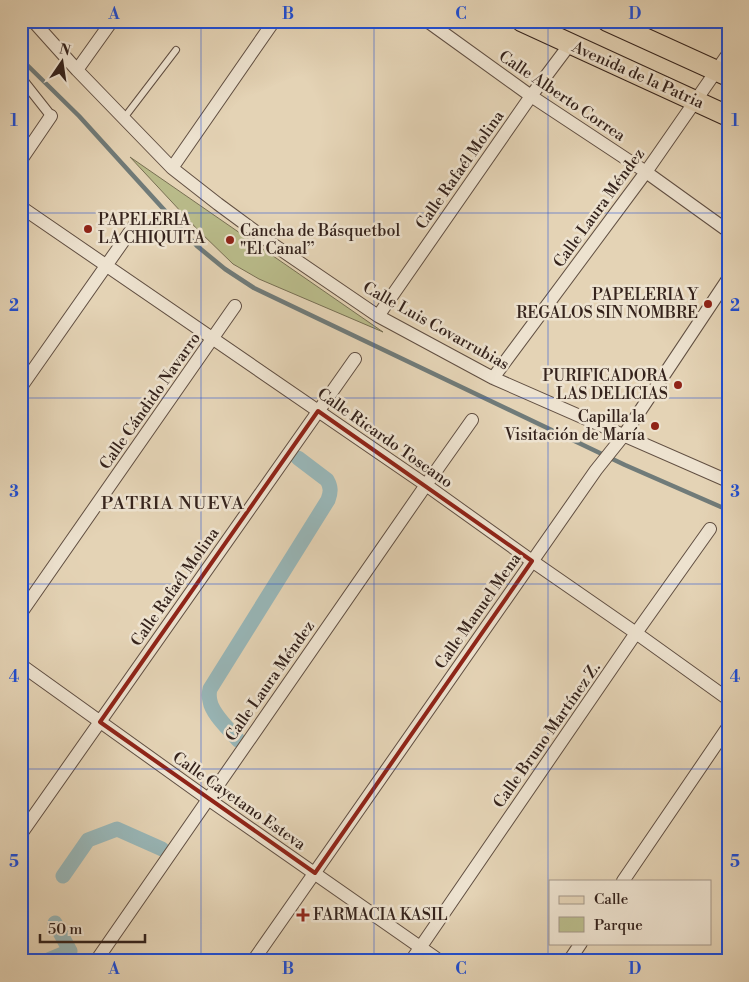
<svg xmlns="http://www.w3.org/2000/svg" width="749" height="982" font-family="'Libre Bodoni',serif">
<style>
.green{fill:#b9bb8a;stroke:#776f53}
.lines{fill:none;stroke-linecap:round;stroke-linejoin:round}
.stream{stroke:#707b79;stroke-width:4.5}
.canal{stroke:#98b6b7;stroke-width:15}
.service-casing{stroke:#614f42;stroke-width:8}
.pedestrian-casing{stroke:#614f42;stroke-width:11}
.minor-casing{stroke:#614f42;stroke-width:14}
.primary-casing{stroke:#35231c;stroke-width:22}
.service{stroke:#ede2cf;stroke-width:6}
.pedestrian{stroke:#ede2cf;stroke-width:9}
.minor{stroke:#ede2cf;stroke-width:12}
.primary{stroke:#e4d3b5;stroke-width:20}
.marked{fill:none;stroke:#8f2418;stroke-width:4;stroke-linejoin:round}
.grid{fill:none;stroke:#1d4ed8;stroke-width:1;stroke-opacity:0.55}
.poi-dot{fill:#8f2418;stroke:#ede2cf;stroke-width:2}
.labels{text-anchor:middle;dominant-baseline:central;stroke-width:5;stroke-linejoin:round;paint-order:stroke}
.street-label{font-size:16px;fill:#35231c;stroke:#ede2cf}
.poi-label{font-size:16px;fill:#35231c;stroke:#ede2cf;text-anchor:start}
.neighbourhood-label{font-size:18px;letter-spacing:1px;fill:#35231c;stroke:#ede2cf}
.neatline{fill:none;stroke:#1d4ed8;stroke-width:2}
.grid-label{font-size:16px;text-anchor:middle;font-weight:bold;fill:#1d4ed8}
</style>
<rect width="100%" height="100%" fill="#e4d3b5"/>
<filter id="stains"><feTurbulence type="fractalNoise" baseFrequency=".004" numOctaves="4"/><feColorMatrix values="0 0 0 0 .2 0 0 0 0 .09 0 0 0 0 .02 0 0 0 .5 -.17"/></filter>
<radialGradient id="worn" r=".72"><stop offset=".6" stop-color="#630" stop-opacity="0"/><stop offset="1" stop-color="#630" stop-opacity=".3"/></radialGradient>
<path class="green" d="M 130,157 L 383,332 L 259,279 L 233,264 L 198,230 Z"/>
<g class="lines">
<path class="stream" d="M 21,59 L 79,116 L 197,246 L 225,269 L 254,288 L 625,465 L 728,510"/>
<path class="canal" d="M 238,740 C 229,729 212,714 210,701 C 209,697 209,693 210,689 L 328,500 C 331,492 331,487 327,480 L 298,458
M 63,876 L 88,840 L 117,829 L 162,849
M 46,961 L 70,951 L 55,923"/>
<g class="service-casing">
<path id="service" d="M 124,118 L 176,50"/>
</g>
<g class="pedestrian-casing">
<path id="pedestrian" d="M 21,78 L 51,116"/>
</g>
<g class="minor-casing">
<path id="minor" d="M 33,21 L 77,70 L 172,168 L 218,204 L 271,243 L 378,316 L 493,378 L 728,481
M 427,21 L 531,96 L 646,172 L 728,231
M 77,70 L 112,21
M 21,160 L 51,116
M 172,168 L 274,21
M 21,207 L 426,485 L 532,561 L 636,633 L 728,699
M 378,316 L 531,96 L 570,44
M 493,378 L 646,172 L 728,54
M 21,387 L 134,226
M 21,613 L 235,306
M 21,665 L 208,799 L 440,961
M 21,834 L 355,359
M 623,881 L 728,727
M 96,961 L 426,485 L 472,420
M 253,961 L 596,470 L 624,435 L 728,279
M 411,961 L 636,633 L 710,529
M 569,961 L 581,943"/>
</g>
<g class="primary-casing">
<path id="primary" d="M 521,21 L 728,116
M 607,21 L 728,76"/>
</g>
<use href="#service" class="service"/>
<use href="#pedestrian" class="pedestrian"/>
<use href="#minor" class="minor"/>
<use href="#primary" class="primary"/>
</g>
<path class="marked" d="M 318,411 L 532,561 L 315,873 L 100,722 Z"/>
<path class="grid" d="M 201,21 L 201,961M 374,21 L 374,961M 548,21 L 548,961M 21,213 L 728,213M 21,398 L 728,398M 21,584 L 728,584M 21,769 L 728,769"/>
<g class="poi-dot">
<circle cx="88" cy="229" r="5"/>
<circle cx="230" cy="240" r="5"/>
<circle cx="708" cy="304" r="5"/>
<circle cx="678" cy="385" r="5"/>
<circle cx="655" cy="426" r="5"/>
<path d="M300.5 907.5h5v5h5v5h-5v5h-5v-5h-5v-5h5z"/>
</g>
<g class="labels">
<g class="street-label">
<text transform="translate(638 75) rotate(24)">Avenida de la Patria</text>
<text transform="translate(562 96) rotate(34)">Calle Alberto Correa</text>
<text transform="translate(460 170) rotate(-55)">Calle Rafaél Molina</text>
<text transform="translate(599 208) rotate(-54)">Calle Laura Méndez</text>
<text transform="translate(436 326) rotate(29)">Calle Luis Covarrubias</text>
<text transform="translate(150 401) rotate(-55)">Calle Cándido Navarro</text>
<text transform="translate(385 438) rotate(35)">Calle Ricardo Toscano</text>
<text transform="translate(175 587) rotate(-55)">Calle Rafaél Molina</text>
<text transform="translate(478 611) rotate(-55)">Calle Manuel Mena</text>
<text transform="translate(270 681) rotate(-55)">Calle Laura Méndez</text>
<text transform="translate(547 735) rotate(-55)">Calle Bruno Martínez Z.</text>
<text transform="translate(239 801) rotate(35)">Calle Cayetano Esteva</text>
</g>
<g class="poi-label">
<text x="98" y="220">PAPELERIA<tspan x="98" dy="18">LA CHIQUITA</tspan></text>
<text x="240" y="231">Cancha de Básquetbol<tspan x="240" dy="18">"El Canal”</tspan></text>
<text x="698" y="295" text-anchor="end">PAPELERIA Y<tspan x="698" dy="18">REGALOS SIN NOMBRE</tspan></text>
<text x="668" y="376" text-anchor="end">PURIFICADORA<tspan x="668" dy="18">LAS DELICIAS</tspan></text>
<text x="645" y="417" text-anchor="end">Capilla la<tspan x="645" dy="18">Visitación de María</tspan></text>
<text x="313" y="915">FARMACIA KASIL</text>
</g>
<g class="neighbourhood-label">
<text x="173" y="503">PATRIA NUEVA</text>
</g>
</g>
<rect width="749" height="982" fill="none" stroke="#e4d3b5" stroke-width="55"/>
<rect x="549" y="880" width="162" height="65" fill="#ede2cf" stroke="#a39687"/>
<rect x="559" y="896" width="25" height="8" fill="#e4d3b5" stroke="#a39687"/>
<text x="594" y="904" font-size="15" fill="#35231c">Calle</text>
<rect x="559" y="917" width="25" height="15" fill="#b9bb8a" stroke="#a39687"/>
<text x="594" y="930" font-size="15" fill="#35231c">Parque</text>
<g transform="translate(62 62) rotate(13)" stroke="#ede2cf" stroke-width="4" paint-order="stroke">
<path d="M0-4L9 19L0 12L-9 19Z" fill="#35231c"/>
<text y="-8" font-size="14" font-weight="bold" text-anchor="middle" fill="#35231c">N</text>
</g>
<path d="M40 934v8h105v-8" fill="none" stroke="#35231c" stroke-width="2.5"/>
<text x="48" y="934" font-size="15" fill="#35231c" stroke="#ede2cf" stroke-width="4" paint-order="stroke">50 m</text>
<rect x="28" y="28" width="694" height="926" class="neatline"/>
<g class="grid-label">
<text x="114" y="19">A</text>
<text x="288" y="19">B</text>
<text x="461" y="19">C</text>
<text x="635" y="19">D</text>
<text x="14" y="126">1</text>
<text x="735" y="126">1</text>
<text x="14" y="311">2</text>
<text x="735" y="311">2</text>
<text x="14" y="497">3</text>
<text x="735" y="497">3</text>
<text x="14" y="682">4</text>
<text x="735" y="682">4</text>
<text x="14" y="867">5</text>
<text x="735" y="867">5</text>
<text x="114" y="974">A</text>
<text x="288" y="974">B</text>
<text x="461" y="974">C</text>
<text x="635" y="974">D</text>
</g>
<rect width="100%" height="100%" filter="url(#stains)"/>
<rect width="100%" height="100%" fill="url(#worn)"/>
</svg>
